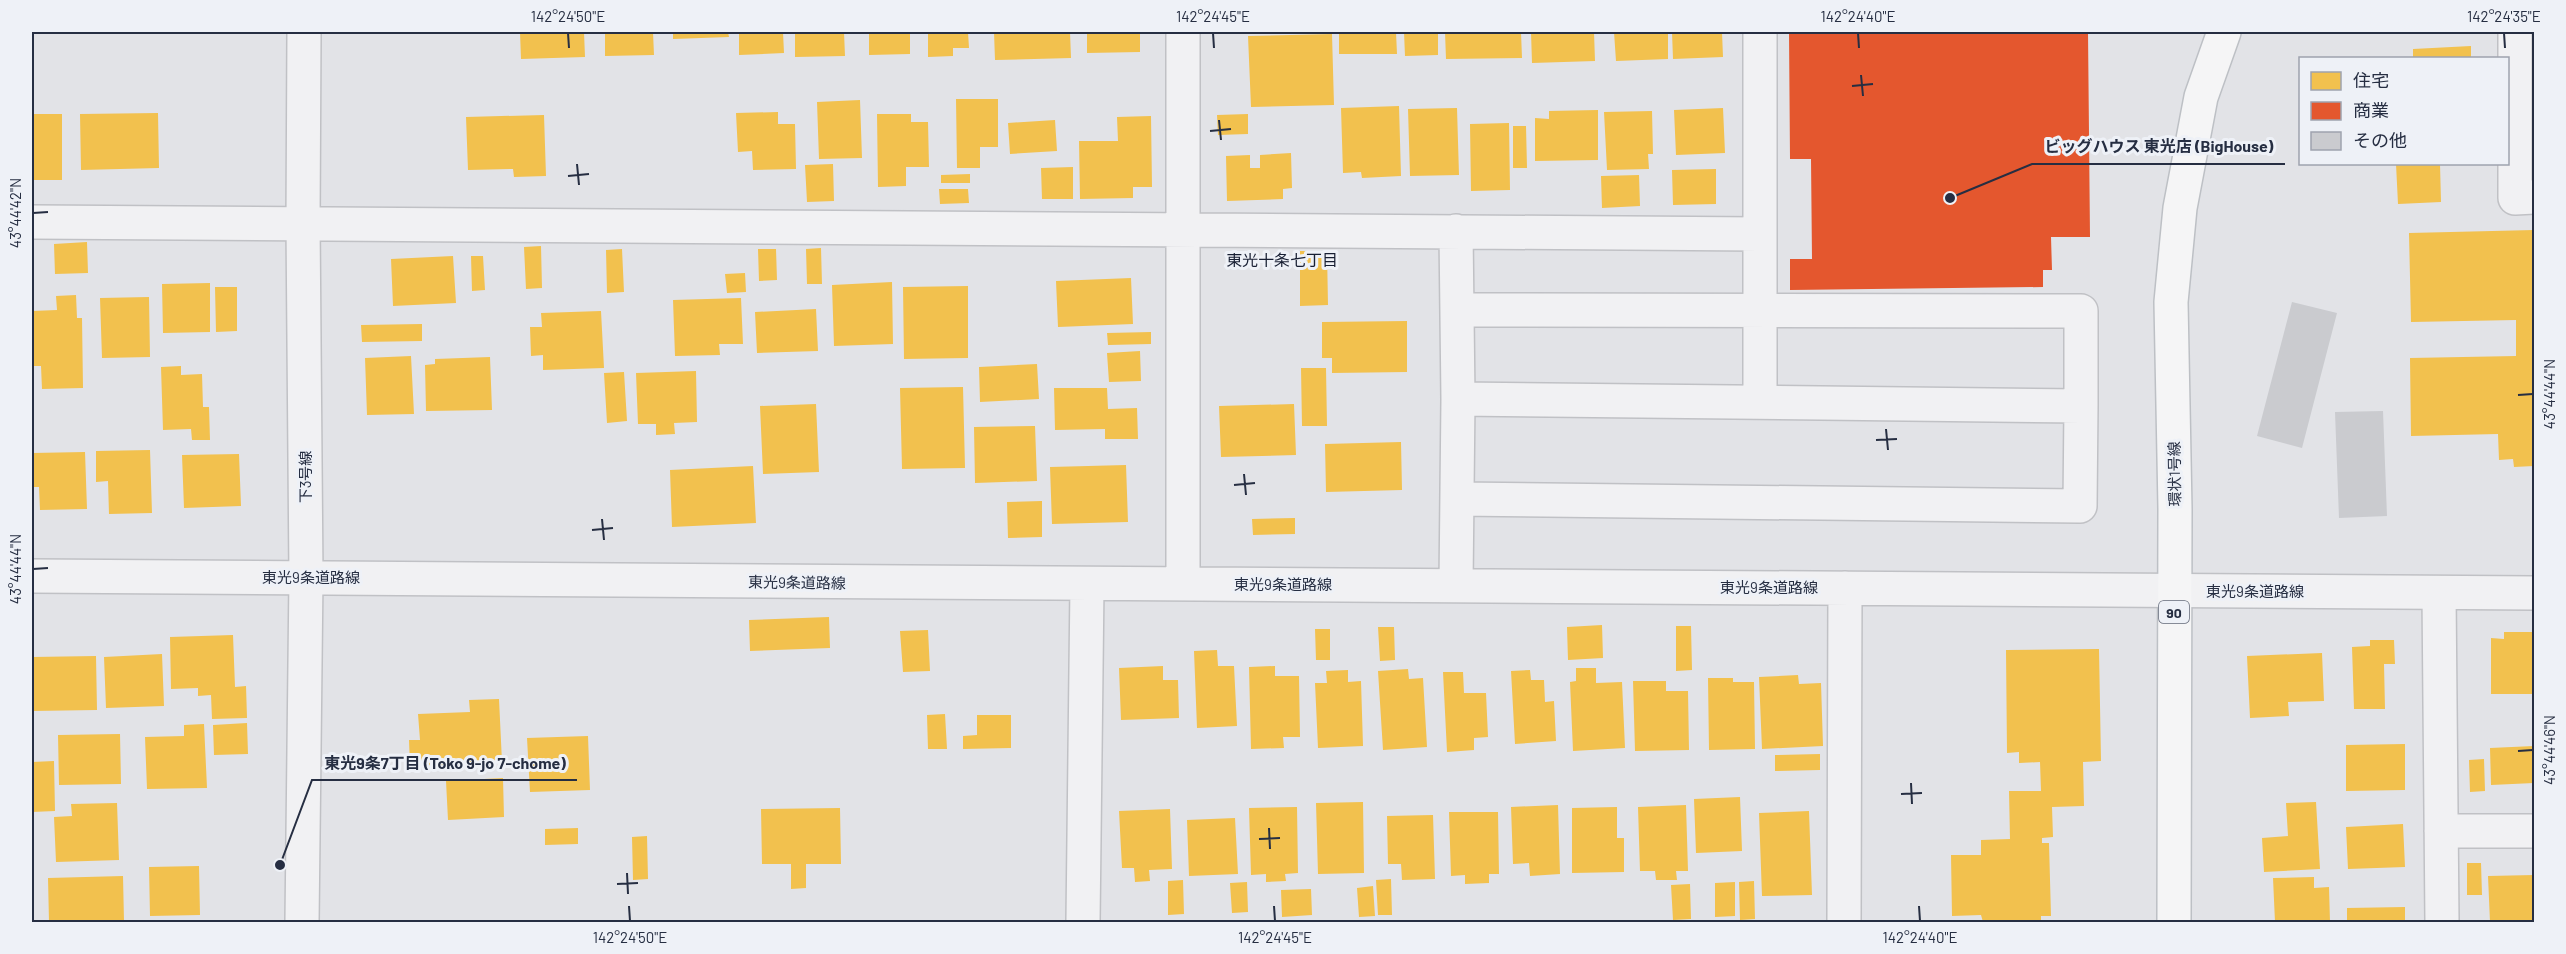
<svg xmlns="http://www.w3.org/2000/svg" width="2566" height="954" font-family="Barlow,'Noto Sans JP',sans-serif">
<style>
.homes{fill:#f2c14e}
.shops{fill:#e4572e}
.building{fill:#cacbcf}
.lines{fill:none;stroke-linecap:round;stroke-linejoin:round}
.minor-casing{stroke:#c0c1c5;stroke-width:36}
.major-casing{stroke:#bdc0c5;stroke-width:36}
.minor{stroke:#f1f1f3;stroke-width:33}
.major{stroke:#f5f5f6;stroke-width:33}
.ticks{fill:none;stroke:#262e42;stroke-width:2}
.labels{text-anchor:middle;dominant-baseline:central;stroke-width:6;stroke-linejoin:round;paint-order:stroke}
.shield{fill:#eef1f7;stroke:#626878;stroke-width:1.5}
.shield-label{font-size:14px;font-weight:bold;fill:#262e42}
.street-label{font-size:15px;fill:#262e42;stroke:#eef1f7}
.neighbourhood-label{font-size:16px;fill:#181f33;stroke:#eef1f7}
.leader{fill:none;stroke:#262e42;stroke-width:2}
.callout-dot{fill:#262e42;stroke:#eef1f7;stroke-width:2}
.callout-label{font-size:16px;text-anchor:middle;font-weight:bold;fill:#262e42;stroke:#eef1f7;stroke-width:6;stroke-linejoin:round;paint-order:stroke}
.neatline{fill:none;stroke:#262e42;stroke-width:2}
.ticks-label{font-size:15px;text-anchor:middle;fill:#262e42}
</style>
<rect width="100%" height="100%" fill="#e2e3e7"/>
<path class="homes" d="M 520,32 L 584,32 L 585,57 L 521,59 Z
M 605,32 L 653,32 L 654,55 L 605,56 Z
M 673,32 L 728,32 L 729,37 L 673,39 Z
M 739,32 L 783,32 L 784,53 L 739,55 Z
M 795,32 L 844,32 L 845,56 L 795,57 Z
M 869,32 L 910,32 L 910,54 L 869,55 Z
M 928,32 L 968,32 L 969,48 L 953,48 L 953,56 L 928,57 Z
M 994,32 L 1070,32 L 1071,58 L 995,60 Z
M 1087,32 L 1140,32 L 1140,52 L 1087,53 Z
M 1339,32 L 1396,32 L 1397,54 L 1339,54 Z
M 1404,32 L 1438,32 L 1438,55 L 1405,56 Z
M 1445,32 L 1521,32 L 1522,58 L 1446,59 Z
M 1531,32 L 1594,32 L 1595,61 L 1532,63 Z
M 1614,32 L 1668,32 L 1668,59 L 1616,61 Z
M 1672,32 L 1722,32 L 1723,57 L 1673,59 Z
M 1332,34 L 1334,105 L 1251,107 L 1248,36 Z
M 2471,46 L 2471,58 L 2413,58 L 2413,49 Z
M 956,99 L 998,99 L 998,147 L 980,147 L 980,168 L 957,168 Z
M 860,100 L 862,158 L 819,159 L 817,102 Z
M 1399,106 L 1401,176 L 1362,178 L 1361,172 L 1343,173 L 1341,108 Z
M 1457,108 L 1459,175 L 1410,176 L 1408,109 Z
M 1723,108 L 1725,153 L 1676,155 L 1674,110 Z
M 1598,110 L 1598,160 L 1535,161 L 1535,118 L 1549,119 L 1549,111 Z
M 1652,111 L 1653,154 L 1648,154 L 1649,169 L 1607,170 L 1604,112 Z
M 778,112 L 778,124 L 795,124 L 796,169 L 753,170 L 752,151 L 738,152 L 736,113 Z
M 158,113 L 159,168 L 81,170 L 80,114 Z
M 32,114 L 62,114 L 62,180 L 32,180 Z
M 877,114 L 911,114 L 911,122 L 928,122 L 929,167 L 906,167 L 906,186 L 878,187 Z
M 1248,114 L 1248,134 L 1218,135 L 1217,115 Z
M 544,115 L 546,176 L 514,177 L 513,169 L 468,170 L 466,117 Z
M 1151,116 L 1152,187 L 1133,187 L 1133,198 L 1080,199 L 1079,141 L 1118,141 L 1117,117 Z
M 1055,120 L 1057,151 L 1010,154 L 1008,123 Z
M 1509,123 L 1510,190 L 1471,191 L 1470,124 Z
M 1513,126 L 1526,126 L 1527,168 L 1513,168 Z
M 1291,153 L 1292,188 L 1283,189 L 1283,199 L 1227,201 L 1226,156 L 1250,155 L 1250,168 L 1260,168 L 1260,155 Z
M 833,164 L 834,201 L 807,202 L 805,165 Z
M 2396,164 L 2440,164 L 2441,202 L 2398,204 Z
M 1073,167 L 1073,199 L 1042,199 L 1041,168 Z
M 1716,169 L 1716,204 L 1673,205 L 1672,170 Z
M 970,174 L 970,183 L 941,183 L 941,175 Z
M 1639,175 L 1640,206 L 1602,208 L 1601,176 Z
M 939,189 L 968,189 L 969,203 L 940,204 Z
M 2534,230 L 2534,466 L 2514,467 L 2513,459 L 2499,460 L 2498,434 L 2411,436 L 2410,358 L 2516,356 L 2516,320 L 2411,322 L 2409,233 Z
M 87,242 L 88,273 L 55,274 L 54,244 Z
M 541,246 L 542,288 L 526,289 L 524,247 Z
M 821,248 L 822,284 L 807,284 L 806,249 Z
M 622,249 L 624,292 L 607,293 L 606,250 Z
M 758,249 L 776,249 L 777,280 L 759,281 Z
M 1300,251 L 1327,251 L 1328,305 L 1300,306 Z
M 453,256 L 456,303 L 393,306 L 391,259 Z
M 471,256 L 483,256 L 485,290 L 472,291 Z
M 745,273 L 746,292 L 727,293 L 725,274 Z
M 1131,278 L 1133,324 L 1058,327 L 1056,281 Z
M 892,282 L 893,344 L 834,346 L 832,285 Z
M 210,283 L 210,332 L 163,333 L 162,284 Z
M 968,286 L 968,358 L 904,359 L 903,287 Z
M 215,287 L 237,287 L 237,331 L 216,332 Z
M 76,295 L 77,318 L 82,318 L 83,388 L 42,389 L 41,366 L 32,366 L 32,311 L 57,310 L 56,296 Z
M 149,297 L 150,357 L 102,358 L 100,298 Z
M 741,298 L 743,344 L 719,344 L 720,355 L 675,356 L 673,300 Z
M 816,309 L 818,351 L 757,353 L 755,312 Z
M 601,311 L 604,368 L 543,370 L 543,355 L 531,356 L 530,327 L 542,327 L 541,313 Z
M 1407,321 L 1407,372 L 1332,373 L 1332,358 L 1322,358 L 1322,322 Z
M 422,324 L 422,341 L 362,342 L 361,325 Z
M 1151,332 L 1151,344 L 1108,345 L 1107,333 Z
M 1140,351 L 1141,381 L 1109,382 L 1107,353 Z
M 411,356 L 414,414 L 367,415 L 365,358 Z
M 490,357 L 492,410 L 426,411 L 425,365 L 435,364 L 435,359 Z
M 1037,364 L 1039,399 L 980,402 L 979,367 Z
M 181,366 L 181,375 L 202,374 L 203,407 L 209,407 L 210,440 L 192,440 L 191,429 L 163,430 L 161,367 Z
M 1301,368 L 1326,368 L 1327,426 L 1302,426 Z
M 696,371 L 697,422 L 674,423 L 675,434 L 656,435 L 656,424 L 638,424 L 636,373 Z
M 624,372 L 627,421 L 607,423 L 604,373 Z
M 963,387 L 965,468 L 902,469 L 900,388 Z
M 1054,388 L 1107,388 L 1108,409 L 1137,408 L 1138,439 L 1105,439 L 1105,429 L 1055,430 Z
M 816,404 L 819,472 L 763,474 L 760,406 Z
M 1294,404 L 1296,455 L 1221,457 L 1219,406 Z
M 1035,426 L 1037,481 L 975,483 L 974,427 Z
M 1401,442 L 1402,490 L 1326,492 L 1325,444 Z
M 150,450 L 152,513 L 109,514 L 108,481 L 96,482 L 96,451 Z
M 85,452 L 87,509 L 40,510 L 39,487 L 32,487 L 32,453 Z
M 239,454 L 241,506 L 184,508 L 182,455 Z
M 1126,465 L 1128,522 L 1052,524 L 1050,467 Z
M 753,466 L 756,523 L 672,527 L 670,470 Z
M 1042,501 L 1042,537 L 1008,538 L 1007,502 Z
M 1295,518 L 1295,534 L 1253,535 L 1252,519 Z
M 829,617 L 830,648 L 750,651 L 749,620 Z
M 1602,625 L 1603,658 L 1568,660 L 1567,627 Z
M 1676,626 L 1691,626 L 1692,670 L 1676,671 Z
M 1378,627 L 1394,627 L 1395,660 L 1380,661 Z
M 1315,629 L 1330,629 L 1330,660 L 1316,660 Z
M 928,630 L 930,671 L 903,672 L 900,631 Z
M 2504,632 L 2534,632 L 2534,694 L 2491,694 L 2491,638 L 2504,639 Z
M 233,635 L 235,687 L 246,686 L 247,718 L 212,719 L 211,695 L 198,696 L 198,688 L 171,689 L 170,637 Z
M 2370,640 L 2394,640 L 2395,664 L 2384,664 L 2385,709 L 2354,709 L 2352,647 L 2370,646 Z
M 2099,649 L 2101,761 L 2083,762 L 2084,806 L 2052,807 L 2053,837 L 2042,838 L 2042,843 L 2049,843 L 2051,916 L 2041,916 L 2041,922 L 1983,922 L 1981,915 L 1952,916 L 1951,855 L 1981,855 L 1981,840 L 2010,839 L 2009,791 L 2041,791 L 2040,762 L 2019,763 L 2019,752 L 2007,753 L 2006,650 Z
M 1217,650 L 1218,666 L 1234,666 L 1237,726 L 1197,728 L 1194,651 Z
M 2322,653 L 2324,701 L 2288,702 L 2289,716 L 2250,718 L 2247,656 Z
M 162,654 L 164,706 L 106,708 L 104,657 Z
M 96,656 L 97,710 L 32,711 L 32,657 Z
M 1163,666 L 1163,680 L 1178,680 L 1179,718 L 1121,720 L 1119,668 Z
M 1275,666 L 1275,676 L 1299,676 L 1300,737 L 1283,737 L 1284,748 L 1251,749 L 1249,667 Z
M 1576,668 L 1596,668 L 1596,683 L 1622,682 L 1625,748 L 1573,751 L 1570,682 L 1576,681 Z
M 1408,669 L 1409,679 L 1423,678 L 1427,747 L 1383,750 L 1378,671 Z
M 1348,670 L 1348,682 L 1361,681 L 1363,746 L 1318,748 L 1315,683 L 1327,683 L 1326,671 Z
M 1530,670 L 1531,680 L 1544,680 L 1545,702 L 1554,701 L 1556,741 L 1515,744 L 1511,671 Z
M 1443,672 L 1463,672 L 1464,693 L 1486,693 L 1488,737 L 1474,738 L 1474,750 L 1447,752 Z
M 1798,675 L 1799,684 L 1821,683 L 1823,746 L 1762,749 L 1759,677 Z
M 1708,678 L 1733,678 L 1733,682 L 1754,682 L 1755,749 L 1709,750 Z
M 1633,681 L 1666,681 L 1666,691 L 1688,691 L 1689,750 L 1635,751 Z
M 499,699 L 502,762 L 410,766 L 409,740 L 420,740 L 418,714 L 470,712 L 469,700 Z
M 945,714 L 947,749 L 928,749 L 927,715 Z
M 977,715 L 1011,715 L 1011,748 L 963,749 L 963,736 L 977,735 Z
M 247,723 L 248,754 L 214,755 L 213,725 Z
M 204,724 L 207,788 L 147,789 L 145,737 L 184,736 L 184,725 Z
M 120,734 L 121,784 L 59,785 L 58,735 Z
M 588,736 L 590,790 L 530,792 L 527,738 Z
M 2405,744 L 2405,790 L 2346,791 L 2346,745 Z
M 2534,746 L 2534,783 L 2491,785 L 2490,748 Z
M 1820,754 L 1820,770 L 1775,771 L 1775,755 Z
M 2484,759 L 2485,791 L 2470,792 L 2469,760 Z
M 54,761 L 55,811 L 32,812 L 32,762 Z
M 503,778 L 504,817 L 448,820 L 446,781 Z
M 1740,797 L 1742,851 L 1696,853 L 1694,799 Z
M 1363,802 L 1364,873 L 1318,874 L 1316,803 Z
M 2316,802 L 2320,869 L 2264,872 L 2262,838 L 2288,836 L 2286,803 Z
M 117,803 L 119,860 L 56,862 L 54,817 L 72,816 L 71,804 Z
M 1558,805 L 1560,874 L 1530,876 L 1529,863 L 1513,864 L 1511,807 Z
M 1686,805 L 1688,871 L 1676,871 L 1677,880 L 1656,880 L 1655,871 L 1640,871 L 1638,807 Z
M 1297,807 L 1298,873 L 1285,874 L 1286,881 L 1266,882 L 1266,874 L 1251,875 L 1249,808 Z
M 1617,807 L 1617,838 L 1624,838 L 1624,872 L 1572,873 L 1572,808 Z
M 840,808 L 841,864 L 806,864 L 806,888 L 791,889 L 791,864 L 762,864 L 761,809 Z
M 1170,809 L 1172,869 L 1149,870 L 1150,881 L 1135,882 L 1134,868 L 1122,868 L 1119,811 Z
M 1809,811 L 1812,895 L 1762,896 L 1759,813 Z
M 1449,812 L 1498,812 L 1499,874 L 1489,874 L 1489,883 L 1465,884 L 1465,875 L 1451,876 Z
M 1433,815 L 1435,879 L 1402,880 L 1401,864 L 1388,864 L 1387,816 Z
M 1235,818 L 1238,874 L 1189,876 L 1187,820 Z
M 2403,824 L 2405,867 L 2348,869 L 2346,827 Z
M 578,828 L 578,844 L 545,845 L 545,829 Z
M 647,836 L 648,879 L 633,880 L 632,837 Z
M 2467,863 L 2481,863 L 2482,895 L 2467,895 Z
M 199,866 L 200,915 L 150,916 L 149,867 Z
M 2534,875 L 2534,922 L 2490,922 L 2488,876 Z
M 123,876 L 124,921 L 49,922 L 48,878 Z
M 2314,877 L 2314,888 L 2329,887 L 2330,922 L 2275,922 L 2273,878 Z
M 1391,879 L 1392,915 L 1378,915 L 1376,880 Z
M 1183,880 L 1184,914 L 1168,915 L 1168,881 Z
M 1754,881 L 1755,919 L 1740,920 L 1739,882 Z
M 1247,882 L 1248,912 L 1232,913 L 1230,883 Z
M 1735,882 L 1735,916 L 1715,917 L 1715,883 Z
M 1690,884 L 1691,919 L 1673,920 L 1671,885 Z
M 1373,886 L 1375,916 L 1359,917 L 1357,888 Z
M 1311,889 L 1312,915 L 1282,917 L 1281,890 Z
M 2405,907 L 2405,922 L 2347,922 L 2347,908 Z"/>
<path class="shops" d="M 1789,32 L 2088,32 L 2090,237 L 2051,237 L 2052,270 L 2043,270 L 2043,287 L 1790,290 L 1790,259 L 1812,259 L 1811,159 L 1790,159 Z"/>
<path class="building" d="M 2292,302 L 2337,313 L 2302,448 L 2257,436 Z
M 2383,411 L 2387,516 L 2339,518 L 2335,412 Z"/>
<g class="lines">
<g class="minor-casing">
<path id="minor" d="M 2515,32 L 2515,198 L 2534,197
M 32,222 L 1759,234
M 1456,231 L 1458,399
M 1457,310 L 2081,311 L 2081,406
M 1760,402 L 1760,32
M 32,576 L 2534,593
M 1183,584 L 1183,32
M 1456,585 L 1458,399 L 2081,406 L 2080,506 L 1457,499
M 2439,593 L 2442,922
M 2441,831 L 2534,831
M 302,922 L 306,577 L 303,223 L 304,32
M 1083,922 L 1087,585
M 1844,922 L 1845,588"/>
</g>
<g class="major-casing">
<path id="major" d="M 2174,922 L 2175,509 L 2171,302 L 2180,208 L 2201,97 L 2224,32"/>
</g>
<use href="#minor" class="minor"/>
<use href="#major" class="major"/>
</g>
<path class="ticks" d="M 568,33 L 569,48M 1213,33 L 1214,48M 1858,33 L 1859,48M 2504,33 L 2505,48M 1861,75 L 1863,96M 1852,86 L 1873,84M 1219,120 L 1221,140M 1210,131 L 1231,129M 577,164 L 579,185M 568,176 L 589,174M 33,213 L 48,212M 2518,395 L 2533,394M 1886,429 L 1888,450M 1876,440 L 1897,439M 1244,474 L 1246,495M 1234,485 L 1255,483M 602,519 L 604,540M 592,530 L 613,528M 33,569 L 48,568M 2518,751 L 2533,750M 1911,783 L 1912,804M 1901,794 L 1922,793M 1269,828 L 1270,849M 1259,839 L 1280,838M 627,873 L 628,894M 617,884 L 638,883M 629,906 L 630,921M 1274,906 L 1275,921M 1919,906 L 1920,921"/>
<g class="labels">
<rect class="shield" x="2159" y="601" width="30" height="22" rx="4.5"/>
<g class="shield-label">
<text x="2174" y="612">90</text>
</g>
<g class="street-label">
<text transform="translate(2174 474) rotate(-91)">環状1号線</text>
<text transform="translate(305 477) rotate(-90)">下3号線</text>
<text x="311" y="577">東光9条道路線</text>
<text transform="translate(797 582) rotate(1)">東光9条道路線</text>
<text x="1283" y="584">東光9条道路線</text>
<text x="1769" y="587">東光9条道路線</text>
<text x="2255" y="591">東光9条道路線</text>
</g>
<g class="neighbourhood-label">
<text x="1282" y="259">東光十条七丁目</text>
</g>
</g>
<path class="leader" d="M1950 198L2032 164H2285M280 865L312 780H577"/>
<g class="callout-dot">
<circle cx="1950" cy="198" r="6"/>
<circle cx="280" cy="865" r="6"/>
</g>
<g class="callout-label">
<text x="2159" y="152">ビッグハウス 東光店 (BigHouse)</text>
<text x="445" y="769">東光9条7丁目 (Toko 9-jo 7-chome)</text>
</g>
<rect width="2566" height="954" fill="none" stroke="#eef1f7" stroke-width="66"/>
<rect x="2299" y="57" width="210" height="108" fill="#eef1f7" stroke="#9ea3af" stroke-width="1.5"/>
<rect x="2311" y="72" width="30" height="18" fill="#f2c14e" stroke="#9ea3af" stroke-width="1.5"/>
<text x="2353" y="87" font-size="18" fill="#262e42">住宅</text>
<rect x="2311" y="102" width="30" height="18" fill="#e4572e" stroke="#9ea3af" stroke-width="1.5"/>
<text x="2353" y="117" font-size="18" fill="#262e42">商業</text>
<rect x="2311" y="132" width="30" height="18" fill="#cacbcf" stroke="#9ea3af" stroke-width="1.5"/>
<text x="2353" y="147" font-size="18" fill="#262e42">その他</text>
<rect x="33" y="33" width="2500" height="888" class="neatline"/>
<g class="ticks-label">
<text x="568" y="22">142°24'50"E</text>
<text x="1213" y="22">142°24'45"E</text>
<text x="1858" y="22">142°24'40"E</text>
<text x="2504" y="22">142°24'35"E</text>
<text transform="translate(16 213) rotate(-90)" y="5">43°44'42"N</text>
<text transform="translate(2550 394) rotate(-90)" y="5">43°44'44"N</text>
<text transform="translate(16 569) rotate(-90)" y="5">43°44'44"N</text>
<text transform="translate(2550 750) rotate(-90)" y="5">43°44'46"N</text>
<text x="630" y="943">142°24'50"E</text>
<text x="1275" y="943">142°24'45"E</text>
<text x="1920" y="943">142°24'40"E</text>
</g>
</svg>
